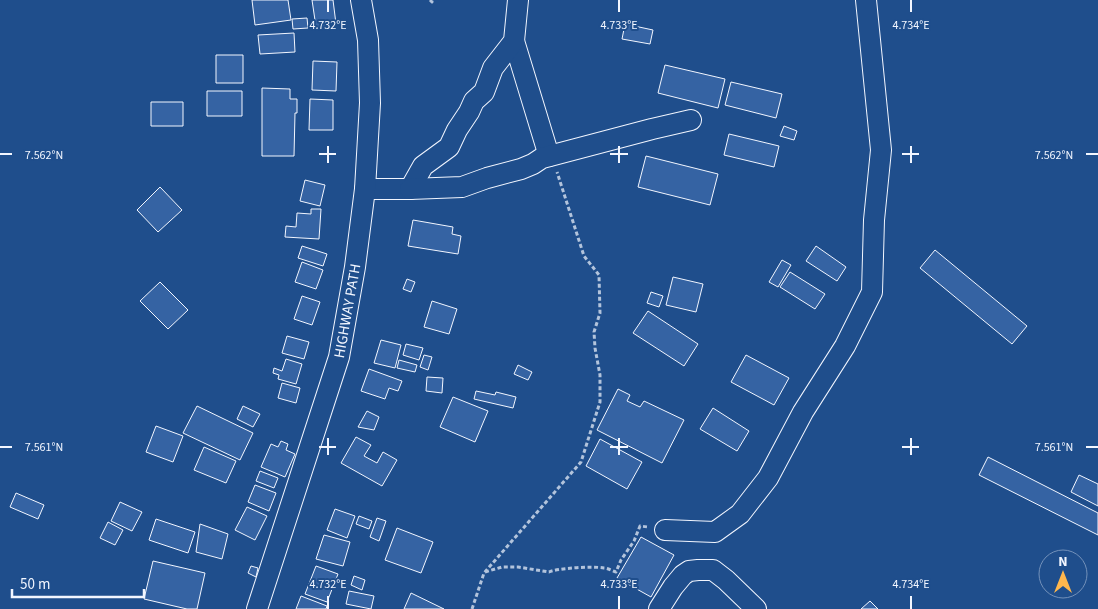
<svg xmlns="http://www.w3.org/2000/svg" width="1098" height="609" font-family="'Source Sans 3',sans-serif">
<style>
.building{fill:#3563a3;stroke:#f2f6ff}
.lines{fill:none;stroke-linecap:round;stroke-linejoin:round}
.minor-casing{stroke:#f2f6ff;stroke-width:22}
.path{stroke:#b3c4dc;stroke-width:3;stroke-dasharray:4 2.5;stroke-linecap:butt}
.minor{stroke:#1f4e8c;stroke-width:20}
.ticks{fill:none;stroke:#f2f6ff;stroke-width:2}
.labels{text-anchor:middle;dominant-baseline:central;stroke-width:4;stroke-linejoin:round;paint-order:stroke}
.street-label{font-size:15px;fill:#f2f6ff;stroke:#1f4e8c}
.ticks-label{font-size:12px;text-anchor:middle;fill:#f2f6ff;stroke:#1f4e8c;stroke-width:4;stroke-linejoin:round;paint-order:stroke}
</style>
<rect width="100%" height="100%" fill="#1f4e8c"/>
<path class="building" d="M 252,0 L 288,0 L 291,20 L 255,25 Z
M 312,0 L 333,0 L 336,24 L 316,27 Z
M 307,18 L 308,28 L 293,29 L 292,19 Z
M 625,24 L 653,30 L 650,44 L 622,39 Z
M 294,33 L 295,52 L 260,54 L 258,35 Z
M 216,55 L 243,55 L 243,83 L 216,83 Z
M 313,61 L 337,62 L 336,91 L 312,90 Z
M 665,65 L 725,79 L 718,108 L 658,93 Z
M 731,82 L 782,94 L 776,118 L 725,105 Z
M 262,88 L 290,89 L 290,99 L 297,99 L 297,113 L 295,113 L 294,156 L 262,156 Z
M 207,91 L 242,91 L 242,116 L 207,116 Z
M 310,99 L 333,100 L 333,130 L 309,130 Z
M 151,102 L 183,102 L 183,126 L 151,126 Z
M 784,126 L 797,131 L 794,140 L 780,136 Z
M 729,134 L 779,146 L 774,167 L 724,155 Z
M 646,156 L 718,174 L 710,205 L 638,187 Z
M 305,180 L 325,185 L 320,206 L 300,201 Z
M 160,187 L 182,210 L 158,232 L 137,210 Z
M 311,209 L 321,209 L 319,239 L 285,237 L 286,226 L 296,227 L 297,213 L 311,214 Z
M 413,220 L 453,227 L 452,234 L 461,236 L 458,254 L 408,246 Z
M 302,246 L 327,254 L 323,266 L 298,258 Z
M 816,246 L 846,267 L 837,281 L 806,261 Z
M 935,250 L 1027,326 L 1012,344 L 920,268 Z
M 782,260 L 791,265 L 778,287 L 769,282 Z
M 302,262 L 323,270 L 316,289 L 295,282 Z
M 790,272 L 825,294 L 815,309 L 780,287 Z
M 673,277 L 703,284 L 696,312 L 666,305 Z
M 407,279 L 415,282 L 411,292 L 403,289 Z
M 160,282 L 188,310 L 168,329 L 140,301 Z
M 651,292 L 663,296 L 659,307 L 647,303 Z
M 302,296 L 320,302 L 312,325 L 294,319 Z
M 432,301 L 457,309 L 449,334 L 424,327 Z
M 648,311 L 698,344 L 684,366 L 633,333 Z
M 287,336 L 309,342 L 304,359 L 282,353 Z
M 381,340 L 401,345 L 395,368 L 374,363 Z
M 406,344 L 423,348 L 419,360 L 403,355 Z
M 424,355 L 432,357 L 428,370 L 420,367 Z
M 746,355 L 789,378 L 774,405 L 731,382 Z
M 286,359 L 302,364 L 296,384 L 278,379 L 279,375 L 273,373 L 274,368 L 282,371 Z
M 399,360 L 417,365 L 415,372 L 397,368 Z
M 518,365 L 532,372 L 528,380 L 514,374 Z
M 369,369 L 402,381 L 398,391 L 389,388 L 385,399 L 361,391 Z
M 427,377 L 443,378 L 442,393 L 426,391 Z
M 282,383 L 300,388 L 296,403 L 278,398 Z
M 618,389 L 630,395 L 627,401 L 640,407 L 644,401 L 684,420 L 662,463 L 597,430 Z
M 476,391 L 495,395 L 496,392 L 516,397 L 513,408 L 474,399 Z
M 453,397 L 488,411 L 475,442 L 440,427 Z
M 197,406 L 253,433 L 240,460 L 183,433 Z
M 243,406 L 260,414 L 253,427 L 237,419 Z
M 713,408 L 749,431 L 737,451 L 700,429 Z
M 367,411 L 379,417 L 374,430 L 358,427 Z
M 156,426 L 183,436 L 173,462 L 146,452 Z
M 356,437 L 371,445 L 364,456 L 377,463 L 383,452 L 397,460 L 382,486 L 341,463 Z
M 600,439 L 642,462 L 627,489 L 586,466 Z
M 281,441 L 288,444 L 286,450 L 295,454 L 285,477 L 261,467 L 271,444 L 278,447 Z
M 204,447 L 236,461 L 226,483 L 194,470 Z
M 988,457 L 1098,513 L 1098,535 L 979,475 Z
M 260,471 L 278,478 L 274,488 L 256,481 Z
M 1079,475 L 1098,484 L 1098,506 L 1071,492 Z
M 255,485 L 276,493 L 269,511 L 248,502 Z
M 16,493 L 44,505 L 38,519 L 10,507 Z
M 120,502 L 142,512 L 132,531 L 111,521 Z
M 247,507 L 267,516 L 255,540 L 235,530 Z
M 335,509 L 355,516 L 347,538 L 327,530 Z
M 359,516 L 372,521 L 369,529 L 356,524 Z
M 377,518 L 386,521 L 379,541 L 370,537 Z
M 156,519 L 195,532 L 188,553 L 149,540 Z
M 108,522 L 123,530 L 115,545 L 100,538 Z
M 200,524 L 228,534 L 222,559 L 196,552 Z
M 397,528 L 433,542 L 421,573 L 385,560 Z
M 324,535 L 350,542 L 343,566 L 316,559 Z
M 641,537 L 674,555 L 651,597 L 617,578 Z
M 153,561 L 205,573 L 197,609 L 187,609 L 144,599 Z
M 251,566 L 258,568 L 256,577 L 248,573 Z
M 316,566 L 338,574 L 327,602 L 305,594 Z
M 354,576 L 365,580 L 362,590 L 351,585 Z
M 349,591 L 374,596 L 371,609 L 346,604 Z
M 411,593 L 444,609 L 404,609 Z
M 301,596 L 327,606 L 326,609 L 296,609 Z
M 870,601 L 878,609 L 861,609 Z"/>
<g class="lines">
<g class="minor-casing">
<g id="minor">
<path d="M 514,41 L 549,156"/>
<path d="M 365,189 L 410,189 L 423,166 L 449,147 L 457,130 L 469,112 L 474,101 L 484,92 L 493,68 L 514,41 L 518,0"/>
<path d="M 410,189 L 462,187 L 487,178 L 521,169 L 533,164 L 542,158 L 652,129 L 691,120"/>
<path d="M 665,530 L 715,532 L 740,514 L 768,478 L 803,412 L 845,346 L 872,292 L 874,220 L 881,150 L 866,0"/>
<path id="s1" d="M 257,609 L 339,357 L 355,267 L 365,189 L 370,103 L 368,40 L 361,0"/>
<path d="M 659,609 L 673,587 L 683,575 L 689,571 L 698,570 L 713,570 L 726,580 L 756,609"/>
</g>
</g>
<path class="path" d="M 430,0 L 432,2 L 432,0
M 485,572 L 502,567 L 518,567 L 549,572 C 557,568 594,566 604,568 C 608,568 612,571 616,572 L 621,560 L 634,541 L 640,526 L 648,527
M 472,609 L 484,573 L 581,462 L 600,402 L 600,375 L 595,348 L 594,332 L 600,313 L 599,275 L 584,256 L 557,172"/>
<use href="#minor" class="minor"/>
</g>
<path class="ticks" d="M 328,0 L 328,12M 619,0 L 619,12M 911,0 L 911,12M 328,146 L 328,163M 619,146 L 619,163M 911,146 L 911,163M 0,154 L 12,154M 319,154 L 336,154M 610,154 L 628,154M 902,154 L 919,154M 1086,154 L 1098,154M 328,438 L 328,455M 619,438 L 619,455M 911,438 L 911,455M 0,447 L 12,447M 319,447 L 336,447M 610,447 L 628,447M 902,447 L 919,447M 1086,447 L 1098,447M 328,596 L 328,609M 619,596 L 619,609M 911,596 L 911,609"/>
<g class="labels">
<g class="street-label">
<text stroke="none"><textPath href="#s1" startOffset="312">HIGHWAY PATH</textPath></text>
</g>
</g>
<g class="ticks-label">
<text x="328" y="29">4.732°E</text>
<text x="619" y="29">4.733°E</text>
<text x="911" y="29">4.734°E</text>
<text x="44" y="159">7.562°N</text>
<text x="1054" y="159">7.562°N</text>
<text x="44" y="451">7.561°N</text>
<text x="1054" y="451">7.561°N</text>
<text x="328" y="588">4.732°E</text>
<text x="619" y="588">4.733°E</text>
<text x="911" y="588">4.734°E</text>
</g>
<g transform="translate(1063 574)"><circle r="24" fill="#1f4e8c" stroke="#7391ba"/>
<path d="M0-4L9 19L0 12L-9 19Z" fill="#ffb74d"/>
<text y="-8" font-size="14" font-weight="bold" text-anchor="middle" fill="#f2f6ff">N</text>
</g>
<path d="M12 589v8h132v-8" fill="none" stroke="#f2f6ff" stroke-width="2.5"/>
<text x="20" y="589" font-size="15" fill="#f2f6ff" stroke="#1f4e8c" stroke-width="4" paint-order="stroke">50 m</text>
</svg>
